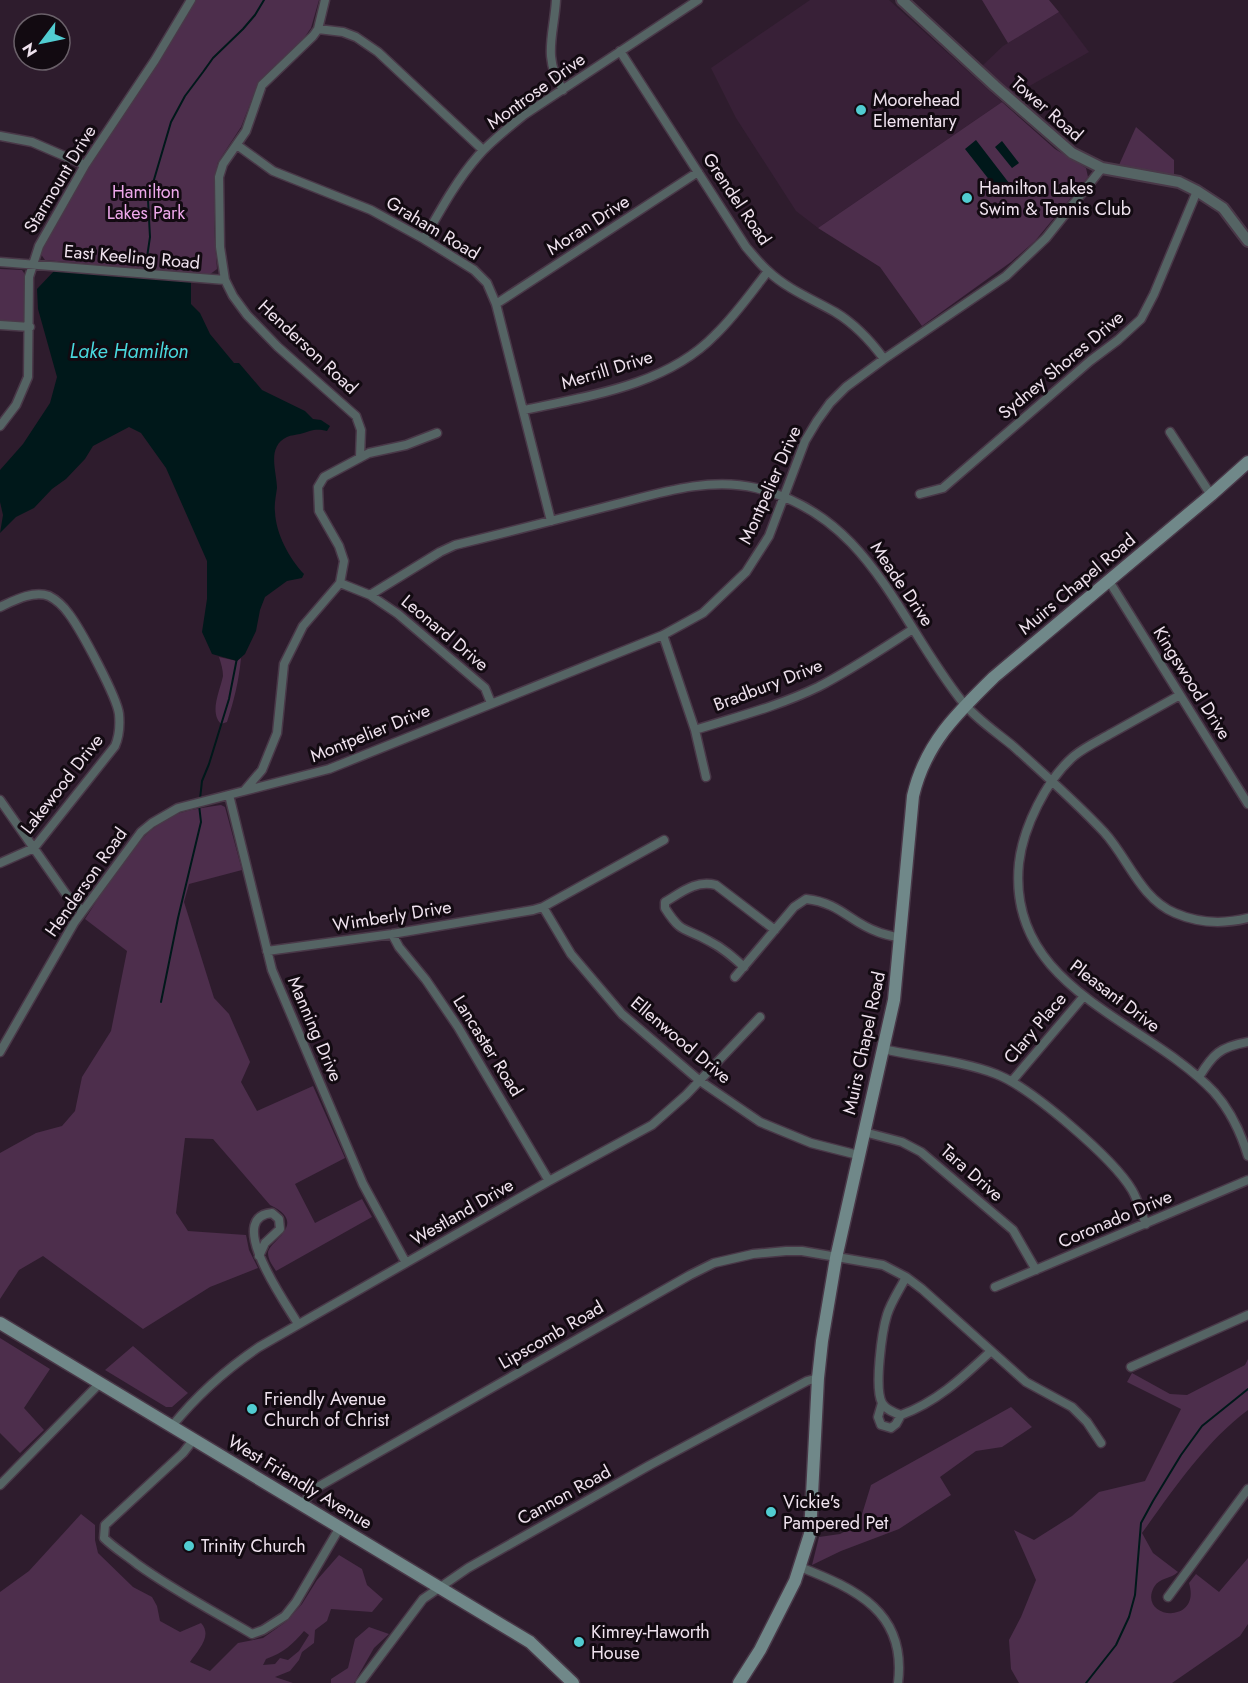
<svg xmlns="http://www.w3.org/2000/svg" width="1248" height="1683" font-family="Jost,sans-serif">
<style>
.built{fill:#382037}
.green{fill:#4d2e4c;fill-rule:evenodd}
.water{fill:#00181a}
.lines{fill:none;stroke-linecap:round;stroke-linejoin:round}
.stream{stroke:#00181a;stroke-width:2}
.minor-casing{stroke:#493848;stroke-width:11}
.tertiary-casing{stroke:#493848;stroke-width:14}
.secondary-casing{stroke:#493848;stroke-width:15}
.minor{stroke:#556464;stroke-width:8}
.tertiary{stroke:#556464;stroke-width:10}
.secondary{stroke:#708889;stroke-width:12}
.poi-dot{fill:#51ccd1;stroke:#120a11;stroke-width:2}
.labels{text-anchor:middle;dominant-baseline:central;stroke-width:6;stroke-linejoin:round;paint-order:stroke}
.street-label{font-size:18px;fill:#efe2ee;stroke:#120a11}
.poi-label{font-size:18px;fill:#efe2ee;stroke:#120a11;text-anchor:start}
.park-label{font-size:18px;fill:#eea8eb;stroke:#120a11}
.water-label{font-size:20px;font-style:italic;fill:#49d8dd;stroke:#120a11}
</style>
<rect width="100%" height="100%" fill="#2e1c2d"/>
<path class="built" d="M 810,0 L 889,0 L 1002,102 L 818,228 L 796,211 L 736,118 L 711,68 Z
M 1059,12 L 1089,52 L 1014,95 L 982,66 L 1003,46 Z"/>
<path class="green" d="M 195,0 L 319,0 L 311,28 L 304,38 L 259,81 L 241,127 L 218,162 L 215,174 L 214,228 L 217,269 L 209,275 L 45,260 L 40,253 L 56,218 Z
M 982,0 L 1049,0 L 1059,12 L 1008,43 Z
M 1002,102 L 1055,149 L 1086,168 L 1088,177 L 1035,241 L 1011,262 L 922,326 L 880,267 L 818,228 Z
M 1136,127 L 1174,160 L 1174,175 L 1119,165 Z
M 0,269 L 22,270 L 24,273 L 25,324 L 0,323 Z
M 219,657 L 237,661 L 241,658 C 239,680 234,701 227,722 L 221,724 C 209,712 220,691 223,676 C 223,670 221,663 219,657 Z
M 221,805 L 225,807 L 242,870 L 189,884 L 184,902 L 214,998 L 229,1014 L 250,1062 L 241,1082 L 257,1111 L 313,1086 L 345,1158 L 295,1184 L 315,1223 L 362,1199 L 372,1217 L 276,1271 C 273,1266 268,1260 268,1253 C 268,1241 310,1224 270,1205 L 213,1139 L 185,1138 L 176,1213 L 188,1231 L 246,1235 L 249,1250 L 258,1268 L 210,1287 L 143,1329 L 43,1256 L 19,1270 L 0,1299 L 0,1153 L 36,1133 L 62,1126 L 75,1111 L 82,1077 L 111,1031 L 127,951 L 85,919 C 110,882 135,830 180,813 C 193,809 208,807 221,805 Z
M 0,1338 L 50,1369 L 24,1408 L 44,1430 L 20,1453 L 0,1433 Z
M 133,1346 L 188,1393 L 172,1407 L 166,1407 L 105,1370 Z
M 1248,1359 L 1248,1410 C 1205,1442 1173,1490 1142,1533 L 1153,1553 L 1178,1572 C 1171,1579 1160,1577 1154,1587 C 1137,1619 1202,1626 1189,1583 L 1196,1574 L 1219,1592 L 1248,1558 L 1248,1624 L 1240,1636 L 1172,1683 L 1019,1683 L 1011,1669 L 1009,1640 L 1021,1617 L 1036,1580 L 1014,1530 L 1034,1540 L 1072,1516 L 1099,1492 L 1145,1481 L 1181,1409 L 1127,1382 L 1132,1373 L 1170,1394 L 1187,1395 L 1245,1365 Z
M 1011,1407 L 1032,1427 L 1002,1447 L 976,1451 L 940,1477 L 951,1495 L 899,1529 L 841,1551 L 812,1565 L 819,1537 L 840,1534 L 859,1524 L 871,1485 Z
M 81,1514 L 95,1525 L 95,1540 L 98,1553 L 133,1587 L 152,1597 L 157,1606 L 160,1621 L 180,1632 L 201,1623 C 213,1636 198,1650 190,1662 L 210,1671 L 238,1643 L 263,1638 L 287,1621 L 302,1604 L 317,1580 L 339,1555 L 362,1569 L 367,1585 L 383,1599 L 372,1612 L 331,1609 L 327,1621 L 315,1630 L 314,1643 L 302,1652 L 299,1660 L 290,1671 L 275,1677 L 293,1683 L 0,1683 L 0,1592 L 29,1571 ZM 304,1631 L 309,1635 L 299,1651 L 288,1660 L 280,1658 L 275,1664 L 263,1665 L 266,1659 C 283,1653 293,1644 304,1631 Z
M 369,1627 L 389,1634 L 374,1648 L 354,1683 L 331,1683 L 331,1679 L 348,1668 L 355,1639 Z"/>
<path class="water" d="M 976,140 L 1009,183 L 998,191 L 965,149 Z
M 1002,141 L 1019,163 L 1012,168 L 995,147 Z
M 55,270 L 191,281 L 191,304 L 200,313 L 210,334 L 234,363 L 239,363 L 262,390 L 305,411 L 313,419 L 321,420 L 330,426 L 327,431 C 315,428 311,431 300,434 C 296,435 291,435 287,437 C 266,447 277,472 277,488 C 276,496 274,504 275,512 C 276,534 289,558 304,574 L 302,578 L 287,581 L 265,597 L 260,610 L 256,631 L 245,654 L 237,661 L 212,654 L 202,632 L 207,599 L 207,561 L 166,468 L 141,433 L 129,427 L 93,446 L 85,459 L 66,479 L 52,489 L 34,508 L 16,517 L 0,533 L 3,515 L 0,502 L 0,470 L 23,444 L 50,403 L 57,377 L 38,309 L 37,289 Z"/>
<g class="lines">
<path class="stream" d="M 145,271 L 150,237 L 148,200 L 171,122 L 185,96 L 203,72 L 213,58 L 243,29 L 255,15 L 264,0
M 200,799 L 202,781 L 209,764 L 229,699 L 237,658
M 161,1002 L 178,918 L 201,822 L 199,805
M 1086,1683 L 1116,1645 L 1129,1617 L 1135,1595 L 1141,1523 L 1153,1501 L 1181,1455 L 1202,1426 L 1248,1389"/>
<g class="minor-casing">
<path id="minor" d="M 325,0 L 318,29 L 313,36 L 262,85 L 246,131 L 223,164 L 219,177 L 220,247 L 225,280 L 233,296 L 247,315 L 278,347 L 356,416 L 361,430 L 360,457
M 556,0 C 554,35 542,57 563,90
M 318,29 L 343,32 L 356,37 L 378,52 L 483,150
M 620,51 L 746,247 C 753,255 760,264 768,271 C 787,289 812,299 835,312 C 855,324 870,340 884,359
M 0,136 L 32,142 L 85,165
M 237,145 L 273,171 L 371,210 L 424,239 L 474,270 L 487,283 L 496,304 L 551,521
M 424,239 C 440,211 456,181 478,156 C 491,141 508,128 524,115 L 698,0
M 0,262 L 225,280
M 496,304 L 698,172
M 0,325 L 30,327
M 524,410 C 589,396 667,385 715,335 C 735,316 751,293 768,271
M 0,426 L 16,405 L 28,377 L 29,277 L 39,246 L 85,165 L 155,60 L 191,0
M 1170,432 L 1211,495
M 920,494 L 943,488 L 1090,361 L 1118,340 L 1141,319 L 1154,294 L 1197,191
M 1109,581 L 1248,804
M 340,583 L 370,595 L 398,614 L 485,688 L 491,703
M 370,595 L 440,552 L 455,545 C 505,533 555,520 605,507 C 654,495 706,476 756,488 C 869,515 897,619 961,700 C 975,718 996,732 1013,746 C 1044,774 1075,801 1104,832 C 1128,858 1140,898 1175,913 C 1198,923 1224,924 1248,918
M 0,607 C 13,601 33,590 49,596 C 57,600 64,607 69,614 C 81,630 117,697 119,714 C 120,725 119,737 115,746 L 34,848 L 0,863
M 663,635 L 695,730 L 706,777
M 1180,695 C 1157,708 1135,720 1112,733 C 1100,740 1085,747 1074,756 C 1046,780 1023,828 1019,863 C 1006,989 1145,1019 1214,1092 C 1230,1110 1241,1133 1248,1156
M 695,730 C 736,717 779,706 818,687 C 851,670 882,649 913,629
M 244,791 L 329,769 L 663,635 L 703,613 L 746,572 L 769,536 L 805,441 L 817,421 L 830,403 L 846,387 L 884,359 L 1006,276 L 1046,238 L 1102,168
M 229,795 L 272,970 L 363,1184 L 406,1263
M 0,800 L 66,894 L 82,911
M 543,907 L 571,954 L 622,1014 L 700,1081 L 760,1122 L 811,1143 L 858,1155
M 392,934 L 399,947 L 426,980 L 458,1027 L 549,1181
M 267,951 L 392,934 L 533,910 L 543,907 L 664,840
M 744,967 C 733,957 723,948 709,941 C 685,927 682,935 665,908 L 665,902 C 682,892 695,880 716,885 L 775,930
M 735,977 L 794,907 L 806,899 C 841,903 849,922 878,932 C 885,935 894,936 901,938
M 883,1049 C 918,1057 963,1061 996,1074 C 1030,1087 1113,1158 1132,1190 C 1138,1200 1141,1213 1146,1224
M 0,1052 L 74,923 L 141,832 L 152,823 L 178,808 L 244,791 L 262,770 L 277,733 L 284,664 L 303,626 L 340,583 L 344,561 L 339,546 L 319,511 L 318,487 L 324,477 L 369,453 L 406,445 L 437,433
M 1199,1077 C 1213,1054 1220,1047 1248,1042
M 1012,1081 L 1084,996
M 864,1132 L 902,1142 L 921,1152 L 1013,1230 L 1036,1270
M 259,1256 L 265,1243 L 280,1229 L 279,1219 L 272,1213 C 223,1217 288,1306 298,1324
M 906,1277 C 900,1289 891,1302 887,1315 C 882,1331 874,1388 882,1403 C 886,1410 895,1413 901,1415 C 937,1402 963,1377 990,1352
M 995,1287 L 1248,1180
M 1131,1367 L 1248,1315
M 882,1403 L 878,1417 L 881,1425 L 891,1428 L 896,1424 L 901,1415
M 172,1426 C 198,1394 225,1370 259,1347 L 549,1181 L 652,1125 L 686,1095 L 760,1017
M 194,1439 L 183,1453 L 105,1525 L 104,1538 C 114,1548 126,1555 137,1564 C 173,1590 213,1611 252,1634 L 263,1630 L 285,1616 L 296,1602 L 340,1527
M 0,1485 L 100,1383
M 302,1504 L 316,1488 L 690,1275 L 714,1263 L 753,1254 L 786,1251 L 802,1251 L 883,1265 L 906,1277 L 922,1289 L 1026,1382 L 1072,1407 L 1087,1422 L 1101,1443
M 800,1567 C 856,1589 907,1612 898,1683
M 1168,1597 L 1248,1489
M 360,1683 L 423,1599 L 468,1568 L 650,1465 L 807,1381 L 818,1378"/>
</g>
<g class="tertiary-casing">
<path id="tertiary" d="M 902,0 L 995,86 L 1072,153 L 1102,168 L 1179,182 L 1197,191 L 1223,208 L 1248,241"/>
</g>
<g class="secondary-casing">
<path id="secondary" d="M 0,1323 L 530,1642 L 573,1683
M 739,1683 L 760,1650 L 795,1581 L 810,1534 L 818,1378 L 822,1341 L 836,1258 L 894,1000 L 913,796 C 925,744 957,713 994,677 L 1211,495 L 1248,462"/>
</g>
<use href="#minor" class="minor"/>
<use href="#tertiary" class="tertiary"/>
<use href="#secondary" class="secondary"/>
</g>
<g class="poi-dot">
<circle cx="861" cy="110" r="6"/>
<circle cx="967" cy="198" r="6"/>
<circle cx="252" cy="1409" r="6"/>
<circle cx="771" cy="1512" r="6"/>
<circle cx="189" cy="1546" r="6"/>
<circle cx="579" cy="1642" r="6"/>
</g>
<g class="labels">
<g class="street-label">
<text transform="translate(536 91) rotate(-36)">Montrose Drive</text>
<text transform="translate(1047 109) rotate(41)">Tower Road</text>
<text transform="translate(60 179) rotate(-59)">Starmount Drive</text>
<text transform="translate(737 199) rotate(56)">Grendel Road</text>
<text transform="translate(588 225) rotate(-33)">Moran Drive</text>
<text transform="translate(433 228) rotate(31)">Graham Road</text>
<text transform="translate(132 257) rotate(5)">East Keeling Road</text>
<text transform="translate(308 347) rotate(43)">Henderson Road</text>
<text transform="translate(1061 365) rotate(-40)">Sydney Shores Drive</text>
<text transform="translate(607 370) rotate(-17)">Merrill Drive</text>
<text transform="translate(770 485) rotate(-66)">Montpelier Drive</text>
<text transform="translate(902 584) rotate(56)">Meade Drive</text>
<text transform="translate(1077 584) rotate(-40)">Muirs Chapel Road</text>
<text transform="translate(445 633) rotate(40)">Leonard Drive</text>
<text transform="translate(1192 683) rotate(58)">Kingswood Drive</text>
<text transform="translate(768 685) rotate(-21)">Bradbury Drive</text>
<text transform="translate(370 733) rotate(-22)">Montpelier Drive</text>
<text transform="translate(62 784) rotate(-52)">Lakewood Drive</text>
<text transform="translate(86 882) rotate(-55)">Henderson Road</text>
<text transform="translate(392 916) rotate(-9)">Wimberly Drive</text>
<text transform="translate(1115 996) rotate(37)">Pleasant Drive</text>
<text transform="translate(1035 1028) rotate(-50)">Clary Place</text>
<text transform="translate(315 1029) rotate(67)">Manning Drive</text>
<text transform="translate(681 1040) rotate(40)">Ellenwood Drive</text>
<text transform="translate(864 1043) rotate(-78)">Muirs Chapel Road</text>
<text transform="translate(488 1046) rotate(58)">Lancaster Road</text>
<text transform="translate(972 1173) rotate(41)">Tara Drive</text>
<text transform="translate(462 1212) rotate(-30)">Westland Drive</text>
<text transform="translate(1115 1219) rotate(-23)">Coronado Drive</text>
<text transform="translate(551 1335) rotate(-30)">Lipscomb Road</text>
<text transform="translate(300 1482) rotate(31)">West Friendly Avenue</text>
<text transform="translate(564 1495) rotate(-29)">Cannon Road</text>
</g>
<g class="poi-label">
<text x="873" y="100">Moorehead<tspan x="873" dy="21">Elementary</tspan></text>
<text x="979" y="188">Hamilton Lakes<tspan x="979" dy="21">Swim &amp; Tennis Club</tspan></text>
<text x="264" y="1399">Friendly Avenue<tspan x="264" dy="21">Church of Christ</tspan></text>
<text x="783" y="1502">Vickie's<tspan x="783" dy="21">Pampered Pet</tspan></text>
<text x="201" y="1546">Trinity Church</text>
<text x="591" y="1632">Kimrey-Haworth<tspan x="591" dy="21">House</tspan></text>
</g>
<g class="park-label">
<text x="146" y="192">Hamilton<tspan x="146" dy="21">Lakes Park</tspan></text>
</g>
<g class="water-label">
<text x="129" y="351">Lake Hamilton</text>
</g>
</g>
<g transform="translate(42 42) rotate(238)"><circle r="28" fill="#120a11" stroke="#6a6069" stroke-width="1.5"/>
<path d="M0-4.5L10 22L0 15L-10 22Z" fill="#51ccd1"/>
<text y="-9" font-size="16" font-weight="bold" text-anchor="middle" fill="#efe2ee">N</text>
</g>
</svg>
